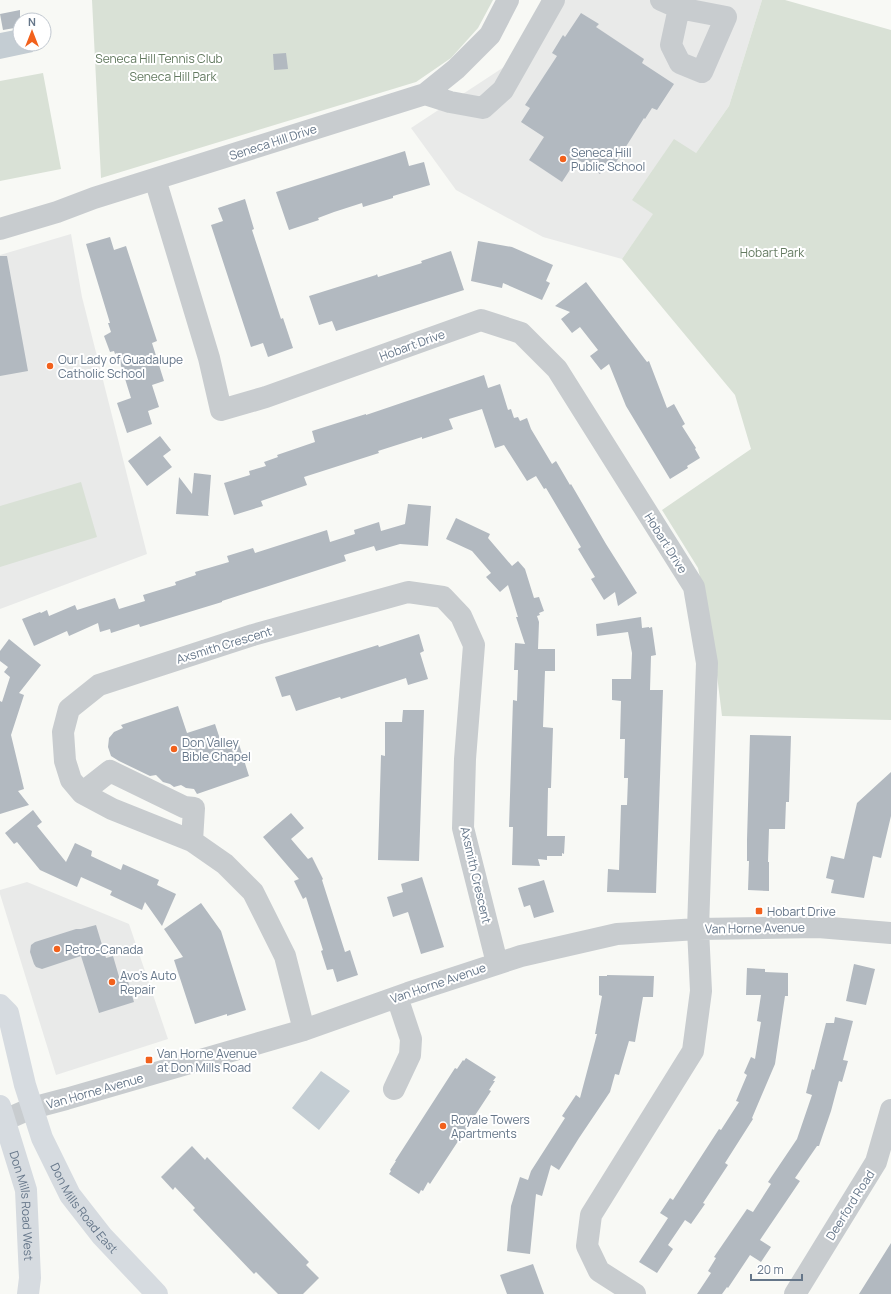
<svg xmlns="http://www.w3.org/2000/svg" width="891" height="1294" font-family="Manrope,sans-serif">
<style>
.built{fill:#e9eae9}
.green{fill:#d9e1d6}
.water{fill:#c4cdd3}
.building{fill:#b2b9c0}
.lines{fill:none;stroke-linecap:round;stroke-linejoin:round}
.minor{stroke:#c8cccf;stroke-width:22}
.major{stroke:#d6dbe0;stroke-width:22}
.poi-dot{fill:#f2611c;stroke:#fff;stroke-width:1.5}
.labels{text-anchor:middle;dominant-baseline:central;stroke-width:4;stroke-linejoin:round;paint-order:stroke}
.park-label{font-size:12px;fill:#637a60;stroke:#fff}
.street-label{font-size:12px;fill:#657689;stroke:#fff}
.poi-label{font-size:12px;fill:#657689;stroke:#fff;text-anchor:start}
</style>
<rect width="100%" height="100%" fill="#f8f9f5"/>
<path class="built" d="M 541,0 L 762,0 L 729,106 L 622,259 L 543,237 L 456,190 L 411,128 L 507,65 L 539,13 Z
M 71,234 L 82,297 L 147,554 L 0,609 L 0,255 Z
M 27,882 L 129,924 L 168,1039 L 56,1075 L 0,894 L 0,890 Z"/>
<path class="green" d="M 92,0 L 493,0 L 478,28 L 451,58 L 416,82 L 101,178 Z
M 762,0 L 785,0 L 891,30 L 891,720 L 722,716 L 711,627 L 698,568 L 662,510 L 751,449 L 735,395 L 622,259 L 653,214 L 632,200 L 674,139 L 696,153 L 729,106 Z
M 43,73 L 61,169 L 0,181 L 0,81 Z
M 81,482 L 97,537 L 0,567 L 0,506 Z"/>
<path class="water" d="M 20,29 L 20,44 L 31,44 L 33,52 L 0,59 L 0,33 Z
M 321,1071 L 350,1091 L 319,1130 L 292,1108 Z"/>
<path class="building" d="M 20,10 L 20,27 L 3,30 L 0,14 Z
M 581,13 L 599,24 L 596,27 L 644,59 L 642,63 L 674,84 L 657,110 L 652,108 L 645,119 L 644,118 L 615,164 L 609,160 L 600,174 L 577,159 L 562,182 L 529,160 L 544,137 L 521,122 L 530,108 L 525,105 L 557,56 L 552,53 L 563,35 L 565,37 Z
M 286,53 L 288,69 L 274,70 L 273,54 Z
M 405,151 L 409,166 L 424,162 L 430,185 L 393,196 L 393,198 L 363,207 L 362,203 L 334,212 L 318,218 L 319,220 L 289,230 L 276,192 Z
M 245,199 L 254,229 L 252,230 L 281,319 L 283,318 L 293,348 L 268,357 L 263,343 L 251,347 L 211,225 L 223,221 L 218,208 Z
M 110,237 L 114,250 L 126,246 L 157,341 L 152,343 L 164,381 L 152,385 L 159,407 L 148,411 L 152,424 L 127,433 L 117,403 L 131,398 L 117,353 L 115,354 L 114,351 L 110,352 L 104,336 L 111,332 L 108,323 L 110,323 L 86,244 Z
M 478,241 L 512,247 L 553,265 L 546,281 L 550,283 L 542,300 L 503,283 L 502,288 L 471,281 Z
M 451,251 L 464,290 L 336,331 L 332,321 L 319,325 L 309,296 L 376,275 L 377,274 L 378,277 L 422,263 L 421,261 Z
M 0,256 L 7,256 L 28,371 L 0,376 Z
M 586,282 L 647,362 L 649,361 L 667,408 L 674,404 L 685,424 L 682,426 L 696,448 L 695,449 L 700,458 L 687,466 L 688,468 L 670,479 L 626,406 L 609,364 L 601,370 L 590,356 L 598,350 L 580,327 L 572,333 L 561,319 L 570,312 L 555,306 Z
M 484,375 L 488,388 L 500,384 L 508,410 L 511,409 L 514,418 L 518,417 L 520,421 L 527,418 L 531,429 L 552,464 L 556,461 L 570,485 L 571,484 L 606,544 L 637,593 L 618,606 L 615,592 L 604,600 L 591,579 L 595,577 L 578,549 L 581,547 L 546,488 L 544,489 L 536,476 L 527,481 L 504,445 L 495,448 L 482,409 L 449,419 L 453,429 L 422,439 L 422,437 L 378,451 L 379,453 L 304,477 L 307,485 L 261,501 L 263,506 L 234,515 L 224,483 L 250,475 L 249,471 L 266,466 L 264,462 L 278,457 L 277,455 L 315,442 L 312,431 L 366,414 L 366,415 Z
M 160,436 L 171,450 L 163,456 L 172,467 L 147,486 L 128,461 Z
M 194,473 L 211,475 L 208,515 L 209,516 L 176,514 L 179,477 L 192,494 Z
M 408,504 L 431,506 L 428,546 L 400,544 L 376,551 L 374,546 L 344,555 L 346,561 L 222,601 L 222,602 L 140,627 L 139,624 L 111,633 L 110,629 L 100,632 L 98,623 L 69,636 L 67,631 L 34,646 L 22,619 L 40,612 L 41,613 L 47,610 L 49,616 L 75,605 L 77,610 L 115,598 L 119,609 L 145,601 L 143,595 L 176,585 L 175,582 L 196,575 L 195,572 L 229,562 L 227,556 L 253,548 L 255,553 L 327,530 L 330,542 L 355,534 L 354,530 L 379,522 L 381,531 L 405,524 Z
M 456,518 L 490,534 L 488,538 L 512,566 L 518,561 L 525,569 L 534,598 L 539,597 L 544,611 L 539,613 L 540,615 L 537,616 L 539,622 L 538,649 L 555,649 L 555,671 L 545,671 L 543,727 L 553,728 L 551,788 L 548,788 L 547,836 L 565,836 L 564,854 L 562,853 L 562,856 L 547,856 L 547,860 L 538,859 L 540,866 L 512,865 L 513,827 L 509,827 L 513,700 L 517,701 L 518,670 L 514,670 L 515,643 L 525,644 L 516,617 L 518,617 L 508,585 L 500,592 L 486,577 L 491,573 L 472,551 L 446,539 Z
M 641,617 L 642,628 L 649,627 L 649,628 L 652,627 L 656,655 L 651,656 L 650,690 L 663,690 L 656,893 L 607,892 L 608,869 L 619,870 L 621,805 L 627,805 L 628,778 L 624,778 L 625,739 L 620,739 L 621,701 L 612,700 L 612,679 L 631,679 L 632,653 L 628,632 L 597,636 L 596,624 Z
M 419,634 L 424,651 L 420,653 L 428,679 L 408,685 L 406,678 L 341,699 L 340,697 L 296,711 L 290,695 L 282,697 L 275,677 L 378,645 L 379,647 Z
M 9,639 L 41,665 L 19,693 L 24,695 L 11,735 L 24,789 L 18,791 L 29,805 L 0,814 L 0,701 L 2,702 L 10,677 L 4,672 L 8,667 L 0,661 L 0,651 Z
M 178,706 L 187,733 L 215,724 L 222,745 L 238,741 L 249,776 L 197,794 L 194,789 L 186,788 L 181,785 L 174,787 L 170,784 L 163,782 L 156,775 L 150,776 L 119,761 L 111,756 L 108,747 L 109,738 L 114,732 L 123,728 L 121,725 Z
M 403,710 L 424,710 L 419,861 L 378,860 L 381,755 L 385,756 L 385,722 L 402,722 Z
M 750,735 L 791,736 L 789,802 L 786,802 L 785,829 L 769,829 L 768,862 L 769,862 L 769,891 L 748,890 L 749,861 L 747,861 L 747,840 Z
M 891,772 L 891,816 L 881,858 L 873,856 L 864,898 L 831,893 L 834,880 L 826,878 L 831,856 L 844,859 L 857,803 Z
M 33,810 L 42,822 L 37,826 L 66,862 L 75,843 L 92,851 L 91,856 L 121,870 L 123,864 L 159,880 L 157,885 L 176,894 L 162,926 L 145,902 L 142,910 L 110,895 L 112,891 L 81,877 L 77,887 L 40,870 L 17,842 L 14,844 L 5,833 Z
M 291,813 L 304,828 L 291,839 L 308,859 L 312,857 L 323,879 L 322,880 L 345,952 L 350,950 L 358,975 L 337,982 L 333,969 L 327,970 L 321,951 L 323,950 L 306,897 L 303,899 L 294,881 L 299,879 L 263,837 Z
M 422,877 L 444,947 L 421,954 L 408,912 L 393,917 L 387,897 L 403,892 L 401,884 Z
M 544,880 L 554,912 L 534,918 L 530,905 L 524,907 L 518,888 Z
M 201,903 L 221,931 L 246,1010 L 227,1016 L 227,1014 L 195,1024 L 174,960 L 183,957 L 164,929 Z
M 96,925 L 106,958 L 113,956 L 120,980 L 127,978 L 134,1002 L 99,1013 L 81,956 L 42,969 L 36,967 L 34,964 L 30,952 L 31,945 L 35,942 L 76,929 L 81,929 Z
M 854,964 L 875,969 L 866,1005 L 846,1001 Z
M 747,968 L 765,969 L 765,972 L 788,973 L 788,996 L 785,996 L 775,1064 L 752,1118 L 753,1119 L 725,1163 L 728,1165 L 703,1203 L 705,1204 L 691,1224 L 685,1220 L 668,1245 L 673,1249 L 657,1273 L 639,1262 L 668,1218 L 660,1213 L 670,1198 L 673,1200 L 719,1129 L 721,1130 L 739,1102 L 736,1101 L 747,1075 L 744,1073 L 751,1057 L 755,1059 L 761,1022 L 757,1021 L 761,995 L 746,995 Z
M 607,975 L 654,976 L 653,997 L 643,997 L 635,1042 L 629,1041 L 619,1075 L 615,1074 L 610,1092 L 579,1138 L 559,1170 L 551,1165 L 542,1196 L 536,1194 L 530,1254 L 507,1251 L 511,1206 L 520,1177 L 528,1180 L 531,1171 L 565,1118 L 562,1116 L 576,1095 L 580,1098 L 597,1034 L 595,1034 L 602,996 L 599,995 L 599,976 L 607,976 Z
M 835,1017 L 853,1021 L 843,1060 L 848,1061 L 842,1082 L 839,1081 L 831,1111 L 819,1146 L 817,1146 L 795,1178 L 800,1181 L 760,1240 L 771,1247 L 761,1262 L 750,1255 L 728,1288 L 727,1287 L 722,1294 L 697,1294 L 711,1273 L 708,1271 L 716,1258 L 714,1257 L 747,1209 L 753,1212 L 771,1184 L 768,1182 L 797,1139 L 812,1095 L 806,1093 L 812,1069 L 814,1070 L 826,1023 L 834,1023 Z
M 466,1058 L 496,1077 L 493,1081 L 495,1081 L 489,1090 L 491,1091 L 430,1184 L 428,1182 L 423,1191 L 421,1190 L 419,1194 L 389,1174 L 391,1171 L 390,1170 L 396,1161 L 395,1161 L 455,1068 L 457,1069 L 463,1060 L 464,1061 Z
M 192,1146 L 205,1160 L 207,1157 L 309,1262 L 306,1265 L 319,1278 L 303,1294 L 278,1294 L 256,1272 L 254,1274 L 211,1229 L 193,1210 L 195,1208 L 175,1187 L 173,1190 L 161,1177 Z
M 891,1243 L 891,1294 L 859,1294 Z
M 533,1264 L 544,1294 L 507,1294 L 500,1275 Z"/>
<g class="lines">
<path class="minor" d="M 661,0 L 679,8 L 726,17 L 702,72 L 680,63 L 671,45 L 679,8
M 425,94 L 450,102 L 483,108 L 503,90 L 554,0
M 155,179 L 209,358 L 221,410 L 266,397 L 481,320 L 521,333 L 557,369 L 694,587 L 707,663 L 698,929 L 701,991 L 693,1051 L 591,1215 L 587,1246 L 599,1271 L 635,1294
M 0,229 L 57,212 L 94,198 L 425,94 L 456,69 L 490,35 L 508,0
M 82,793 L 110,771 L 184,807 L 194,808 L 192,841
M 304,1030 L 285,956 L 253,892 L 225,864 L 192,841 L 112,809 L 82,793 L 71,780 L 65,761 L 63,732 L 69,709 L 99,685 L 253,635 L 408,592 L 443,597 L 461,616 L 474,645 L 465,759 L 463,828 L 497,963
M 394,1089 L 410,1055 L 411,1039 L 397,997
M 0,1122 L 32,1108 L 66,1099 L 304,1030 L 408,993 L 521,956 L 617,934 L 698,929 L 818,927 L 891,933
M 795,1294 L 876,1162 L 891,1110"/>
<g class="major">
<path id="s1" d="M 0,1005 L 8,1013 L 25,1085 L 42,1138 L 70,1195 L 102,1236 L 157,1294"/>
<path id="s2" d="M 0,1106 L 26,1190 L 30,1278 L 28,1294"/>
</g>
</g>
<g class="poi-dot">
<circle cx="563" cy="159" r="4"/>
<circle cx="50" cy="366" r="4"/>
<circle cx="174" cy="749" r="4"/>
<rect x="755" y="907" width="8" height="8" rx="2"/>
<circle cx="57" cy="949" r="4"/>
<circle cx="112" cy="982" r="4"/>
<rect x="145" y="1056" width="8" height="8" rx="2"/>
<circle cx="443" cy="1126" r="4"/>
</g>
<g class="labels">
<g class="park-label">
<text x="159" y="58">Seneca Hill Tennis Club</text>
<text x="173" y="76">Seneca Hill Park</text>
<text x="772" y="252">Hobart Park</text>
</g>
<g class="street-label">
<text transform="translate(273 142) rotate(-18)">Seneca Hill Drive</text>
<text transform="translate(412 345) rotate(-20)">Hobart Drive</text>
<text transform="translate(666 543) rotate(58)">Hobart Drive</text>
<text transform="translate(224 645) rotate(-17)">Axsmith Crescent</text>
<text transform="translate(476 875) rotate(77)">Axsmith Crescent</text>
<text transform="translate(755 928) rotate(-1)">Van Horne Avenue</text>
<text transform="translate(438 983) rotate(-19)">Van Horne Avenue</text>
<text transform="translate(95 1091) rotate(-16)">Van Horne Avenue</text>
<text transform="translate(850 1205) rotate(-58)">Deerford Road</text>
<text stroke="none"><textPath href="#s2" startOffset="103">Don Mills Road West</textPath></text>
<text stroke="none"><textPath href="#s1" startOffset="223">Don Mills Road East</textPath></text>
</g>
<g class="poi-label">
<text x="571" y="152">Seneca Hill<tspan x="571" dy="14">Public School</tspan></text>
<text x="58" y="359">Our Lady of Guadalupe<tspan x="58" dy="14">Catholic School</tspan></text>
<text x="182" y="742">Don Valley<tspan x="182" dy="14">Bible Chapel</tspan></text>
<text x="767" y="911">Hobart Drive</text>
<text x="65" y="949">Petro-Canada</text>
<text x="120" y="975">Avo's Auto<tspan x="120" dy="14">Repair</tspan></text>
<text x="157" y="1053">Van Horne Avenue<tspan x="157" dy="14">at Don Mills Road</tspan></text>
<text x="451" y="1119">Royale Towers<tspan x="451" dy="14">Apartments</tspan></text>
</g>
</g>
<g transform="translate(32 32)"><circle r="19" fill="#ffffff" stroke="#c1c8d0"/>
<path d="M0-3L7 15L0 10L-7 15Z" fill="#f2611c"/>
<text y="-6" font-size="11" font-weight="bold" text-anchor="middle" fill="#657689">N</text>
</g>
<path d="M751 1274v6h51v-6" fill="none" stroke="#657689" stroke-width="2"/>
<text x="757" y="1274" font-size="12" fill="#657689" stroke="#ffffff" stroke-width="3" paint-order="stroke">20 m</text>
</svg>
